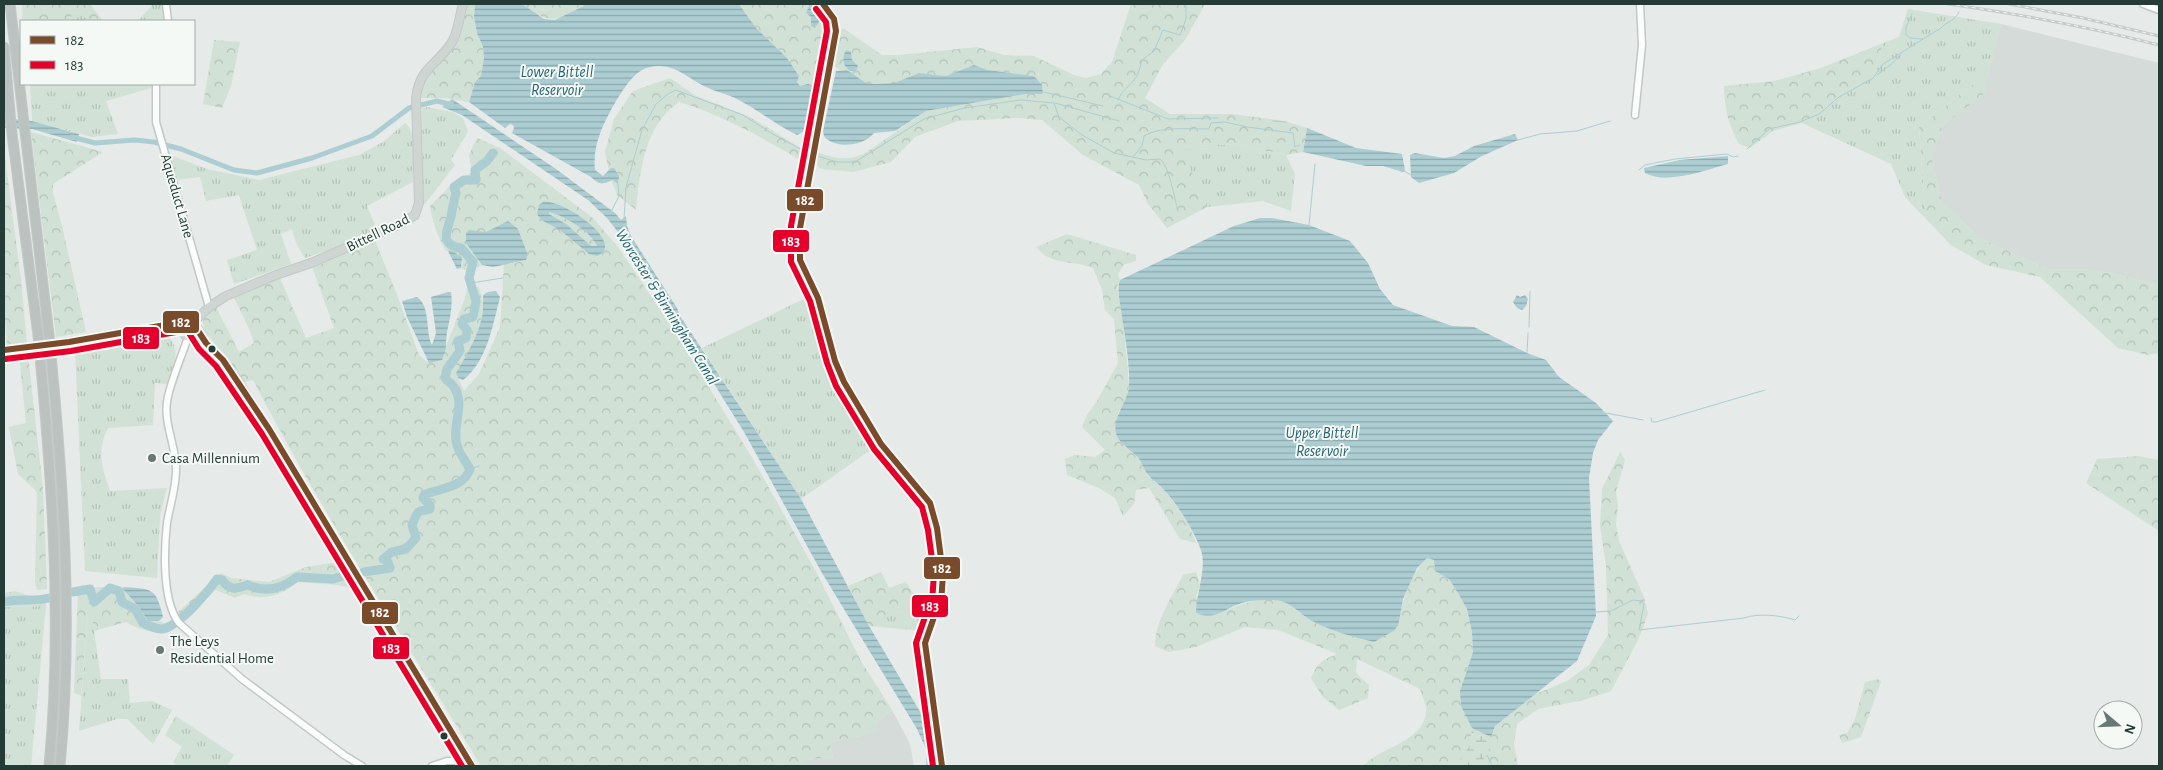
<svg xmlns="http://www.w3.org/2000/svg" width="2163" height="770" font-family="'Alegreya Sans',sans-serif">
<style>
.built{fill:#d4dbd8}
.grass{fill:url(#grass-tufts)}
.forest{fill:url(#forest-crowns)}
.wetland{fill:url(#wetland-marsh)}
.water{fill:url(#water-rules);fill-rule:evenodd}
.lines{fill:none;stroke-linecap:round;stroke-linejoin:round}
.stream{stroke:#acced3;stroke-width:1}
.canal{stroke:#acced3;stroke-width:5}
.river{stroke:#acced3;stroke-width:9}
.minor-casing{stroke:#c3c7c5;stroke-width:9}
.major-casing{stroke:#c2c9c7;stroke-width:10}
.highway-casing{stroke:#c2c9c7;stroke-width:11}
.minor{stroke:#fbfcfc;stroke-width:6}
.major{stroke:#cfd5d3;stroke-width:8}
.highway{stroke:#bcc2c0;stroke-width:9}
.rail-casing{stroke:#c7cbca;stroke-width:3}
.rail{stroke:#f4f9f6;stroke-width:1;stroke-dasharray:4;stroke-linecap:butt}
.highway-bridge-casing{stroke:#c2c9c7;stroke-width:11;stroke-linecap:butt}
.highway-bridge{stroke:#bcc2c0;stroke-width:9}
.bus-1-casing{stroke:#f4f9f6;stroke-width:10}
.bus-2-casing{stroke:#f4f9f6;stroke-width:10}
.bus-1{stroke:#7a4b2a;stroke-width:6}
.bus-2{stroke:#e4002b;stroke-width:6}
.bus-dot{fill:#253b35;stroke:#f4f9f6;stroke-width:2}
.poi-dot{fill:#697874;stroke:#f4f9f6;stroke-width:2}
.labels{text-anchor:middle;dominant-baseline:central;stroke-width:4;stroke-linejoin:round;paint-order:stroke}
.street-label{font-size:15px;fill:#253b35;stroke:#f4f9f6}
.poi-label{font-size:15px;fill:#253b35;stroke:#f4f9f6;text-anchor:start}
.water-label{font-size:16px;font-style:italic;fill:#266570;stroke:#f4f9f6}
.line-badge{stroke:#f4f9f6;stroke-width:2}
.badge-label{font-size:14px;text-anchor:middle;font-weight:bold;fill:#fff}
</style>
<defs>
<pattern id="grass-tufts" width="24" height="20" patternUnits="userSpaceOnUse" patternTransform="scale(1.25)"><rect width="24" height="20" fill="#d1e1d5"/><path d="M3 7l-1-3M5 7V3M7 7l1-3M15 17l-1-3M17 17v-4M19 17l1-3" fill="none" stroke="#b3c2b7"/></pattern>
<pattern id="forest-crowns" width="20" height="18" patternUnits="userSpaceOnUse" patternTransform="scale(1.25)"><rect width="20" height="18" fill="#d1e1d5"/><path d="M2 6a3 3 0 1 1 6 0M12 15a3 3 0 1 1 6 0" fill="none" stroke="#b3c2b7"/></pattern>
<pattern id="wetland-marsh" width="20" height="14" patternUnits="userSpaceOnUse" patternTransform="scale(1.25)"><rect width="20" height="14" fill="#d1e1d5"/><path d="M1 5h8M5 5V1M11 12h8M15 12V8" fill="none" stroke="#b3c2b7"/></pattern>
<pattern id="water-rules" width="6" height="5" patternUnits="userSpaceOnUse" patternTransform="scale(1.25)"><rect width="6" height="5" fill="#acced3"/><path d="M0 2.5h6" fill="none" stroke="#8ca8ac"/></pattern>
</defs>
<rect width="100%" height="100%" fill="#e6eae8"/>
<path class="built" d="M 2001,24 L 2159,63 L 2159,285 L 2098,270 L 2047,269 L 1982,239 L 1942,203 L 1932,159 L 1942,126 L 1983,95 Z
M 892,710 L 910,744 L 914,766 L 804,766 L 804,760 L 833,757 L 829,742 L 870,734 L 876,722 Z"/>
<path class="grass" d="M 153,4 L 162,4 L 164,21 L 138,21 Z
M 1908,9 L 2001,24 L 1989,72 L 1919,127 L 1926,219 L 1905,197 L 1891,164 L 1802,123 L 1875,75 L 1883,43 L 1899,37 Z
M 73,12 L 84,13 L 89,21 L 70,21 Z
M 30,84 L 152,84 L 151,88 L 106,101 L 118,134 L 92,137 L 32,121 Z
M 427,107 L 452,112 L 463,118 L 468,132 L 451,160 L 455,165 L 425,204 L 423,203 L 422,109 Z
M 405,123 C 418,130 413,168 413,182 L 367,206 L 377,230 L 357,240 L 305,258 L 296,243 L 292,229 L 281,234 L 291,264 L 234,284 L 227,260 L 257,250 L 239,195 L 206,201 L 200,177 L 175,180 L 170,155 L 207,169 L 259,180 L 359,155 L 383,142 Z
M 1235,144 L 1286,155 L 1295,174 L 1291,211 L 1263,201 L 1207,207 L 1179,147 Z
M 808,297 L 814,300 L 837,373 L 876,446 L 801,499 L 702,348 Z
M 168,336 C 182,351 173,366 168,384 L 155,383 L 153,425 L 108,428 C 96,452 102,467 110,491 L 167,488 L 160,516 L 157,578 L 85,571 L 75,350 Z
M 46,606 L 31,766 L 4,766 L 4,607 Z
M 909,610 L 929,616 L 923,631 L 880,627 L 874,617 Z
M 88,612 L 92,616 L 101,679 L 128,679 L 130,703 L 152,701 L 172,710 L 153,744 L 127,719 L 117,719 L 79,731 Z
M 176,716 L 234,755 L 227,766 L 178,766 L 173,762 L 182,747 L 165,735 Z"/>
<path class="forest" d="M 22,4 L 90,4 L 103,21 L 89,21 L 84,13 L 73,12 L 70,21 L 23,21 Z
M 467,4 L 475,4 L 474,17 L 477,33 L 483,47 L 484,58 L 481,76 L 475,82 L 469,102 L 444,98 L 420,98 L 421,83 L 452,47 L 460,29 Z
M 522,4 L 588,4 C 559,21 549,26 522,4 Z
M 739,4 L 817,4 L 832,26 L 824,73 L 818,91 L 815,86 L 800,87 L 797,82 L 799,76 L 787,58 L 756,28 Z
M 1131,4 L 1205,4 L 1185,40 L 1163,64 L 1145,98 L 1170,114 L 1233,114 L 1284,121 L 1307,128 L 1303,152 L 1286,155 L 1235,144 L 1181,147 L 1207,207 L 1167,228 L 1148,204 L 1139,185 L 1083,155 L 1042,120 L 1018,118 L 958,121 L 915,137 L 891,162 L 853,172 L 821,169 L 817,165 L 818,153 L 838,158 L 851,158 L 864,154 L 926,111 L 1026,94 L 1043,94 L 1034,76 L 988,70 L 974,65 L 946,76 L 919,73 L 894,83 L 874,84 L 866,83 L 847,70 L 840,70 L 833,65 L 837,34 L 843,28 L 882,55 L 899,55 L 977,47 L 1004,55 L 1034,56 L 1074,75 L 1086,78 L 1101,74 L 1112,62 Z
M 214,40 L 240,42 L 231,86 L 222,108 L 203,104 Z
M 1883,43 L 1875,75 L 1802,123 L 1773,131 L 1750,148 L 1739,144 C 1728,123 1725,110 1724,86 L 1774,81 L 1821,68 Z
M 1989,72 L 1983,95 L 1942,126 L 1932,159 L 1942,203 L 1982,239 L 2047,269 L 2098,270 L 2159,285 L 2159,353 L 2148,355 L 2118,348 L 2040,277 L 1986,265 L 1951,245 L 1926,219 L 1919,127 Z
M 670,78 L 696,96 L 750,117 L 807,152 L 807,164 C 766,140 725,116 679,102 C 644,126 640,171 636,210 L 617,195 L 610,176 L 605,152 L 614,119 L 633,91 Z
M 31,132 L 103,152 L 53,184 L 53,193 L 62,226 L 86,332 L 56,337 Z
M 477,138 L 500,148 L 593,218 L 618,247 L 675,332 L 751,456 L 814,568 L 861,661 L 892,710 L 876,722 L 877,728 L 870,734 L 829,742 L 833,757 L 804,760 L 804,766 L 481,766 C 404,638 322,513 253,380 L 244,382 L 204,330 C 201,317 205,313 215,305 L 239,352 L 254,343 L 250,331 L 233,295 L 279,276 L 306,338 L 334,328 L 311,264 L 374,238 L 396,292 L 419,355 L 429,363 L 446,346 L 464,301 L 468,286 L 479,287 C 481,295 484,303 483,311 C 480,333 467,354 456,373 L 464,391 L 479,374 L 500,327 L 504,264 L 515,263 L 526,260 L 528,255 L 518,229 L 478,261 L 482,265 L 469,272 L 461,268 L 463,264 C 458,256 456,250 446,251 C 438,238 432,220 430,206 L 449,187 L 472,172 L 469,155 Z
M 4,149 L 21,280 L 27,343 L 7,345 L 4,308 Z
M 1067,234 L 1136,255 L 1136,261 L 1123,265 L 1118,275 L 1120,280 L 1117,287 L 1123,319 L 1129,385 L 1125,404 L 1118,413 L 1118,438 L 1141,461 L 1147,475 L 1163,489 L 1178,508 L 1189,525 L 1196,543 L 1180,539 L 1149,488 L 1136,490 L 1134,504 L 1123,516 L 1115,498 L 1099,488 L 1067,475 L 1065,459 L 1075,455 L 1095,457 L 1105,450 L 1082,427 L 1087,415 L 1097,401 L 1118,363 L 1114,319 L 1105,310 L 1102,290 L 1093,268 C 1071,259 1053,267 1036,247 Z
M 19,355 L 28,355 L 43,489 L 47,589 L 37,590 L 35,582 L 37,492 L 18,474 L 9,427 L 26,423 Z
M 1620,452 L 1625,460 L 1616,492 L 1618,505 L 1616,524 L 1619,541 L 1644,597 L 1648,614 L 1638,640 L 1611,691 L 1584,700 L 1538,709 L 1517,724 L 1514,744 L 1518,766 L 1363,766 C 1380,747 1424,742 1426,712 C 1427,705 1422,696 1420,689 L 1357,659 L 1356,673 L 1369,685 L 1368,698 L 1339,710 L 1322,696 L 1311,678 C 1319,661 1321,661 1337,654 L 1278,630 L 1245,627 L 1196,647 L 1169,652 L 1155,646 C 1155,621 1172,597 1183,575 L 1196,572 L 1200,584 L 1196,597 L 1228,610 C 1242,603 1273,594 1287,602 C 1296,607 1303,616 1312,621 C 1331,631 1353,637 1374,642 L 1399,622 C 1403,598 1410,575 1427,557 L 1434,560 L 1435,571 L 1449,579 L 1458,593 L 1467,609 L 1472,632 L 1473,652 L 1460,691 L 1495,726 L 1533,695 L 1567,681 L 1589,665 L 1608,635 L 1606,566 L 1600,526 L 1602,489 Z
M 2138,456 L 2159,460 L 2159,531 L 2086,483 L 2097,459 Z
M 337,562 L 356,589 L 337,585 L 298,582 C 282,595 264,601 244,594 L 235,598 L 216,590 L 183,619 L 178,612 L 221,573 L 231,578 L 269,582 L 306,567 Z
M 881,572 L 889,588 L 906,582 L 913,593 L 937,599 L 929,616 L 909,610 L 875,617 L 880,627 L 869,626 L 848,586 Z
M 98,587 L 122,588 L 147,616 L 173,627 L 169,632 C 152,632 140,631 126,622 L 94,631 L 92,616 L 88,612 L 81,696 L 74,693 L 78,591 Z
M 15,591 L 33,597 L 45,597 L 46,606 L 4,607 L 4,593 Z
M 1878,679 L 1881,682 C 1874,700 1868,718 1861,737 L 1842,743 L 1839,735 L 1847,733 L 1855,719 L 1865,682 Z"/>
<path class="wetland" d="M 1472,728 L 1491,737 L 1490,751 L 1478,766 L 1455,766 L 1469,747 Z"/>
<path class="water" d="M 475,4 L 522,4 L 544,19 L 555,20 L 588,4 L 739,4 L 756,28 L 787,58 L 799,76 L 797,82 L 800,86 L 808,84 L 815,86 C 820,96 815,120 808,129 C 805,131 801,133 797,135 C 775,124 757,109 735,98 C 724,93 713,91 702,85 C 685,76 672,62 650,67 C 634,70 624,89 616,101 C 604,122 592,145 595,170 L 603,176 L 611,168 L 614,168 L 619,176 L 618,184 L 613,180 C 603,184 600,186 591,177 L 512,133 L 514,128 L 513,125 L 510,124 L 505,128 L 469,102 L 475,82 L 481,76 L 484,58 L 483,47 L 477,33 L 474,17 Z
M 810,4 L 812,4 L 813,12 L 822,17 L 815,28 L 811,26 L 811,17 L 806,13 Z
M 846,50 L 851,52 L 852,60 L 858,66 L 856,71 L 850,71 C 842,65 842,58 846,50 Z
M 974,65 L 988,70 L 1034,76 L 1042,85 L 1043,94 L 1026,94 L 926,111 L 895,131 L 874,133 C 864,146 835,150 824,136 L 823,131 L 836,71 L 847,70 L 866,83 L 874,84 L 894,83 L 919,73 L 946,76 Z
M 452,99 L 556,169 L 615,213 L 621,220 L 626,216 L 627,226 L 631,236 L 677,308 L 680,316 L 801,499 L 869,626 L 928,725 L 937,755 L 937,766 L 926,766 L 927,751 L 917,729 L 822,573 L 744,432 L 625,241 L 607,218 L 588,200 L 462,115 L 442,107 Z
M 4,118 L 32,121 L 79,134 L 77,142 L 32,129 L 4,128 Z
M 1307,128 L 1356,148 L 1402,154 L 1405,170 L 1403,172 L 1383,166 L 1366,166 L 1303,152 Z
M 1515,134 L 1518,140 L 1482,156 L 1454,173 L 1419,183 L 1411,177 L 1410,155 L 1415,153 L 1444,158 L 1455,156 L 1474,146 Z
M 1728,156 L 1728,164 C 1705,170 1667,185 1645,173 L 1644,168 L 1680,160 Z
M 543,202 C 562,198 628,244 597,256 L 589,254 L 560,230 L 541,220 L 537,214 L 539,205 ZM 549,212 C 563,215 592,232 597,246 L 591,246 L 566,224 L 549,214 Z
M 1260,218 L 1272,218 L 1309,225 L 1350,241 L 1368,263 L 1380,289 L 1393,305 L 1452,326 L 1474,327 L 1527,353 L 1546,360 L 1559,377 L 1596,403 L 1613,421 L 1598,440 L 1593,453 L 1589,478 L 1596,616 L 1577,661 L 1495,726 L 1491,737 L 1472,728 L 1461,706 L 1460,691 L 1473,652 L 1472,632 L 1467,609 L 1458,593 L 1449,579 L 1435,571 L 1434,560 L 1427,558 L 1417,568 L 1403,599 L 1399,622 L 1395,630 L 1374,642 C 1353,637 1331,631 1312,621 C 1298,613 1290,600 1273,600 C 1263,600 1252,600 1242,603 C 1224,608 1217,621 1196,613 C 1196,593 1207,570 1201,550 C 1194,531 1177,503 1163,489 C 1159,484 1153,481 1149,476 C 1145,472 1143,465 1140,460 C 1134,452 1123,446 1118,438 C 1108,421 1129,402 1129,385 C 1130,365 1125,336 1122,317 C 1121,305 1116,291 1120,280 L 1234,226 Z
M 508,221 L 518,229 L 528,255 L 526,260 L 493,267 L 482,265 L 466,243 L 466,233 L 469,230 L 486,232 Z
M 450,250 L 462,257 L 461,268 L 457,269 L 448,251 Z
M 496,291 L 500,297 C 493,324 487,362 463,380 L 458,378 L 456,373 C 467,354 480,333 483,311 C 483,306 483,300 483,295 L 488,292 Z
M 448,292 L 451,292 C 453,306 450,318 447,332 C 445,346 448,346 442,360 L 429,363 L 407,317 L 402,301 L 417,297 C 431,307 425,331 432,345 L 436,333 L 431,297 Z
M 1517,295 L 1520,297 L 1525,295 L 1528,299 L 1526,306 L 1522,310 L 1517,308 L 1513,302 Z
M 124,587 C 153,589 156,588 163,617 L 159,621 L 148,621 L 139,607 L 122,588 Z"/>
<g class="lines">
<path class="stream" d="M 1912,14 L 1906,27 L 1906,35 L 1910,38 L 1922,39
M 1877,75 L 1894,62 L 1900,55
M 1044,92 L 1103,106
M 817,95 L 820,96
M 1110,96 L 1168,119 L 1218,118
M 827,97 L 830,97
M 1118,100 C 1122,90 1129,87 1134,80 C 1139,74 1140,67 1142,60 L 1154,51 L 1163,30 L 1180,35 L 1186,19 L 1186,4
M 1055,103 L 1119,121
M 1273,121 L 1286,122
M 1518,140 L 1540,134 L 1577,131 L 1610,121
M 1747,149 L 1769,129 L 1800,122 L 1819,114 L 1839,97 L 1873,78 L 1883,64 L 1941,28 C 1946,22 1955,21 1959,12
M 817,156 L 837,162 L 855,162 L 924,119 L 964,108 L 1021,100 L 1054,103 L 1059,117 L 1082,135 L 1114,153 L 1146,160 L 1160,159 C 1170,168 1174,198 1178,211
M 1134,156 L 1142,146 L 1144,136 C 1159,126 1191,129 1209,129 L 1211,123 L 1225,122 L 1247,127 L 1293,133 L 1295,147 L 1300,145
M 1639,170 L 1645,165 L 1675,159 L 1727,154 L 1733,157 L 1738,156
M 1404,171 L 1411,175
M 611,212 L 619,196 L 618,184
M 624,219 L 626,187 L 642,130 L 656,104 L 668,94 L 676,90 L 743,115 L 771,133 L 808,153
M 1309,225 L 1315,164
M 471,283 L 503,278
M 1529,327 L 1530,291
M 1527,353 L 1528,333
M 1606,413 L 1643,420
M 1651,418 L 1652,422 L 1656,422 L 1765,390
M 470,469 L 479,466
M 1596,612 L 1611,611 L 1633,600 L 1642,601 L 1644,604 L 1639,630 L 1744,618 C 1758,613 1779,615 1795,620 L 1799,616
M 1487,755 L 1491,764"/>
<path class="canal" d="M 72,137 L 95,143 L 135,140 L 154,142 L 181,149 L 234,170 L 257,173 L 312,158 L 372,136 L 409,108 L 437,101 L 452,105"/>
<path class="river" d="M 364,572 L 390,568 L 388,562 L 383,559 L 392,552 L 406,549 L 416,538 L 412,525 C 418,511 415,512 430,509 L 430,505 L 423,498 L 424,495 C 439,488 464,488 470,469 C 466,462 459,453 457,445 C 451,425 467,404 453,386 C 451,383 447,381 445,378 L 447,369 L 460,351 L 458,341 L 466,338 L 467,330 L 462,324 L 464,319 L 473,317 L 476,301 L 469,278 L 473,262 L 461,248 C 439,245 447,231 451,217 C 452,209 454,201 456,193 L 454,187 L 464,180 L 476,180 L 475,170 L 487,161 L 493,153
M 73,592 L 90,589 L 94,602 L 110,588 L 119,591 L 122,602 L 135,609 L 143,623 C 149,626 159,631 166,628 C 182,622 207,593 217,579 L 222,580 C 230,591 236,589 248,585 C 266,593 282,589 297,577 L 333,579 L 345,575
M 4,602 C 19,598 33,602 49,598"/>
<g class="minor-casing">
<path id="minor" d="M 166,4 L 168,21
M 823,4 L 834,19 L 836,31 L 800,228 L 800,260 L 818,298 L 835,361 L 844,382 L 881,444 L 930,503 L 937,528 L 943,574 L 941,604 L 934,617 L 925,643 L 934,717 L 942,766
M 2143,4 L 2159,10
M 156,84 L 156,122 L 209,307
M 1635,115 L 1642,45 L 1640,4
M 188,337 C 182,356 169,385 167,402 C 164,423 175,445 176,466 C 177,486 170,504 167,523 C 164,550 162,601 179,623 L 242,679 L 344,755 L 362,766
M 432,766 L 447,761 L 469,761"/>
</g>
<g class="major-casing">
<path id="major" d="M 193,323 L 209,307 L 226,296 L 276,275 L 311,263 L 401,224 L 415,215 L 419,203 L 416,98 C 420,66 437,66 452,42 C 459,30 459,17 463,4
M 169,326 L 181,331 L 186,336 L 193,336
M 193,336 C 213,347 225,362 238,381 L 472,766
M 4,350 L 69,342 L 188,321 L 195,324 L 205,341"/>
</g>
<g class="highway-casing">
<path id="highway" d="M 10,4 L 49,335
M 4,47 L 12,134 L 38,335
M 51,355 C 64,492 73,629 60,766
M 40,357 C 53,493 62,630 49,766"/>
</g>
<use href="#minor" class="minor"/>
<use href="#major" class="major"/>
<use href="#highway" class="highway"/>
<g class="rail-casing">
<path id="rail" d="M 1948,4 C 2019,14 2089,27 2159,45
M 2009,4 L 2083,18 L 2159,36"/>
</g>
<use href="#rail" class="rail"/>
<g class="highway-bridge-casing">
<path id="highway-bridge" d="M 38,335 L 40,357
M 49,335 L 51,355"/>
</g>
<use href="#highway-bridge" class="highway-bridge"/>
<g class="bus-1-casing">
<path id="bus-1" d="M 823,4 L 834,19 L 836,31 L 800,228 L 800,260 L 818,298 L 835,361 L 844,382 L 881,444 L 930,503 L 937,528 L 943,574 L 941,604 L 934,617 L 925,643 L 942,766
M 4,350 L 69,342 L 188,321 L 193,323 L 206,343 L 223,360 L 269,429 L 472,766"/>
</g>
<g class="bus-2-casing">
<path id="bus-2" d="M 816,9 L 826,22 L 827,31 L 791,226 L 791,262 L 810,301 L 827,363 L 836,386 L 874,449 L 922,507 L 928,530 L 934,574 L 932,602 L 926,614 L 916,643 L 933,766
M 5,359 L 71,351 L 187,330 L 199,349 L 216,366 L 262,434 L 462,766"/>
</g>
<use href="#bus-1" class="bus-1"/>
<use href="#bus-2" class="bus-2"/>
</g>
<g class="bus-dot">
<circle cx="212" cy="349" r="4.5"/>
<circle cx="444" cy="736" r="4.5"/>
</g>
<g class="poi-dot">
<circle cx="152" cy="458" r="5"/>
<circle cx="160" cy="650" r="5"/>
</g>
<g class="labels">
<g class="street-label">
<text transform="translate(177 196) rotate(74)">Aqueduct Lane</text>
<text transform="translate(378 233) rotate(-26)">Bittell Road</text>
</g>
<g class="poi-label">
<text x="162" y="458">Casa Millennium</text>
<text x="170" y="641">The Leys<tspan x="170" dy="17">Residential Home</tspan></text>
</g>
<g class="water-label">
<text x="557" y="72">Lower Bittell<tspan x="557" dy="18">Reservoir</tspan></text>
<text transform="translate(667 307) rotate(58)">Worcester &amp; Birmingham Canal</text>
<text x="1322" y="433">Upper Bittell<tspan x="1322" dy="18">Reservoir</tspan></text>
</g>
</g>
<g class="line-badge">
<rect x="786" y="188" width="38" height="24" rx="5" fill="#7a4b2a"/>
<rect x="772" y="229" width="38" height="24" rx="5" fill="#e4002b"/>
<rect x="162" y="310" width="38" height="24" rx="5" fill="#7a4b2a"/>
<rect x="122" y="326" width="38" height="24" rx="5" fill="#e4002b"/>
<rect x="923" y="556" width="38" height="24" rx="5" fill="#7a4b2a"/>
<rect x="911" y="594" width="38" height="24" rx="5" fill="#e4002b"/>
<rect x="361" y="601" width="38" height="24" rx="5" fill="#7a4b2a"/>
<rect x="372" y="636" width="38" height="24" rx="5" fill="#e4002b"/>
</g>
<g class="badge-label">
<text x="805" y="205">182</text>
<text x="791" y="246">183</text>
<text x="181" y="327">182</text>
<text x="141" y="343">183</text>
<text x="942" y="573">182</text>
<text x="930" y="611">183</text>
<text x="380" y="617">182</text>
<text x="391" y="653">183</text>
</g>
<rect width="2163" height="770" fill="none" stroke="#253b35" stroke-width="10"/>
<rect x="20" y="20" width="175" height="65" fill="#f4f9f6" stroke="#a1ada9"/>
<rect x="30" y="36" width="25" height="8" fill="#7a4b2a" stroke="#a1ada9"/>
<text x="65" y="45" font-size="15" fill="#253b35">182</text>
<rect x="30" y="61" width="25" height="8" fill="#e4002b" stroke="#a1ada9"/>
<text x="65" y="70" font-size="15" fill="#253b35">183</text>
<g transform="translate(2118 725) rotate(109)"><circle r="24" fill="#f4f9f6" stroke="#a1ada9"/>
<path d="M0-4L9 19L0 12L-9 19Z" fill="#697874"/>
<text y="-8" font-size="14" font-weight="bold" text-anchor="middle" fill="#253b35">N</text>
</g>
</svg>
